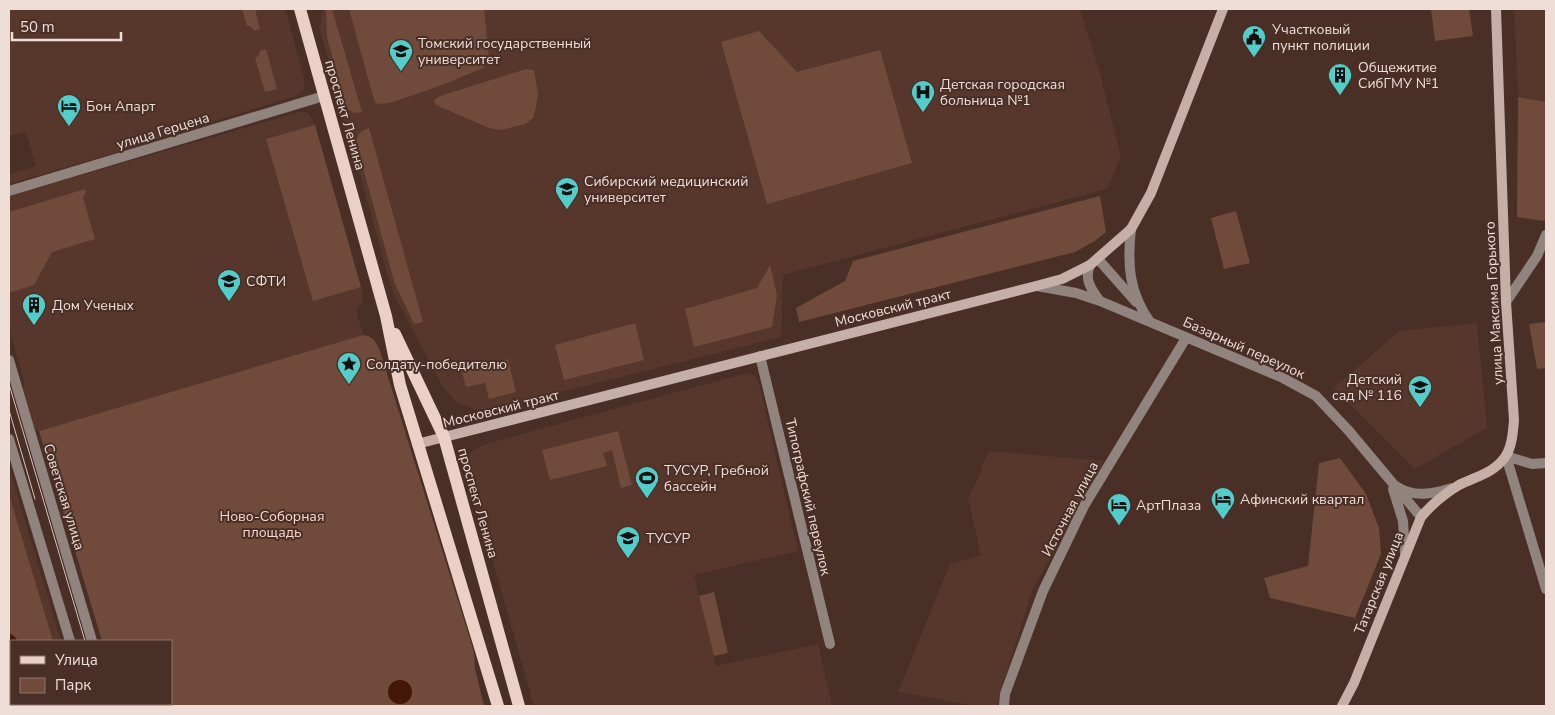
<svg xmlns="http://www.w3.org/2000/svg" width="1555" height="715" font-family="'Nunito Sans',sans-serif">
<style>
.built{fill:#57372c}
.green{fill:#704a3b}
.water{fill:#431806}
.lines{fill:none;stroke-linecap:round;stroke-linejoin:round}
.minor{stroke:#91837e;stroke-width:10}
.tertiary{stroke:#91837e;stroke-width:10}
.secondary{stroke:#c5afa7;stroke-width:10}
.primary{stroke:#ecd0c5;stroke-width:12}
.tram{stroke:#d6c4bd;stroke-width:1}
.labels{text-anchor:middle;dominant-baseline:central;stroke-width:4;stroke-linejoin:round;paint-order:stroke}
.poi-label{font-size:14px;fill:#efded8;stroke:#492f26;text-anchor:start}
.street-label{font-size:14px;fill:#efded8;stroke:#492f26}
.park-label{font-size:14px;fill:#fad9cd;stroke:#492f26}
</style>
<rect width="100%" height="100%" fill="#492f26"/>
<path class="built" d="M 9,9 L 285,9 L 304,77 L 304,89 L 301,93 L 295,96 L 127,149 L 9,184 L 9,174 L 36,166 L 26,132 L 9,136 Z
M 322,9 L 1080,9 L 1099,70 L 1121,157 L 1107,189 L 783,275 L 781,337 L 501,407 L 476,410 L 456,402 L 442,385 L 394,295 L 388,276 L 320,30 Z
M 1514,9 L 1546,9 L 1546,102 L 1518,97 Z
M 299,112 L 304,112 L 309,114 L 315,125 L 363,295 L 362,304 L 356,309 L 363,335 L 39,431 L 35,429 L 23,389 L 25,384 L 9,328 L 9,196 Z
M 1477,323 L 1487,428 L 1415,469 L 1334,388 L 1399,331 Z
M 747,373 L 755,375 L 758,380 L 798,551 L 694,575 L 716,666 L 818,644 L 832,706 L 534,706 L 467,470 L 466,459 L 468,454 L 477,448 L 489,443 Z
M 989,451 L 1104,461 L 1033,589 L 1000,693 L 998,706 L 977,706 L 898,692 L 950,564 L 981,555 L 968,498 L 982,470 L 982,466 Z
M 9,467 L 61,641 L 11,641 L 11,704 L 79,704 L 80,706 L 9,706 Z"/>
<path class="green" d="M 242,9 L 255,9 L 260,29 L 254,31 L 250,26 L 247,26 Z
M 326,9 L 332,9 L 362,112 L 353,113 L 346,107 L 327,37 Z
M 349,9 L 484,9 L 489,57 L 483,68 L 445,84 L 393,102 L 381,104 L 375,103 Z
M 1431,9 L 1469,9 L 1473,36 L 1435,41 Z
M 759,31 L 797,72 L 880,50 L 912,163 L 767,204 L 721,42 Z
M 266,49 L 277,89 L 265,92 L 255,58 L 259,55 L 260,51 Z
M 526,69 L 534,70 L 538,94 L 536,107 L 533,118 L 525,124 L 501,130 L 489,128 L 436,105 L 434,100 L 440,96 Z
M 1518,97 L 1546,102 L 1546,217 L 1544,221 L 1517,217 Z
M 315,125 L 361,287 L 313,301 L 266,139 Z
M 369,128 L 423,322 L 414,324 L 395,284 L 356,143 C 357,134 360,131 369,128 Z
M 85,189 L 86,192 L 83,197 L 95,239 L 52,252 L 34,285 L 9,293 L 9,212 Z
M 1100,196 L 1106,232 L 1095,241 L 1075,252 L 799,322 L 796,308 L 845,281 L 853,261 Z
M 1236,211 L 1250,263 L 1224,269 L 1211,218 Z
M 770,265 L 777,295 L 772,327 L 694,347 L 685,309 L 757,288 Z
M 1546,322 L 1546,368 L 1537,369 L 1529,324 Z
M 635,323 L 644,360 L 564,380 L 555,345 Z
M 363,335 L 368,336 L 374,340 L 379,348 L 474,652 L 475,669 L 484,706 L 121,706 L 120,704 L 171,704 L 171,641 L 102,641 L 39,431 Z
M 508,359 L 516,392 L 489,399 L 485,383 L 466,387 L 462,372 Z
M 618,431 L 632,485 L 621,488 L 612,450 L 603,453 L 607,466 L 550,480 L 542,450 Z
M 1340,458 L 1366,494 L 1379,528 L 1381,554 L 1355,618 L 1270,598 L 1264,578 L 1308,566 L 1319,463 Z
M 9,495 L 53,641 L 11,641 L 11,704 L 72,704 L 72,706 L 9,706 Z
M 714,592 L 728,653 L 714,656 L 699,596 Z"/>
<path class="water" d="M 9,633 L 14,636 L 18,641 L 11,641 L 11,685 L 9,689 Z
M388 692a12 12 0 1 1 24 0a12 12 0 1 1-24 0Z"/>
<g class="lines">
<path class="minor" d="M 1506,302 L 1537,256 L 1546,235
M 760,356 L 830,644
M 1506,456 L 1546,589
M 1506,456 L 1532,464 L 1546,463
M 1004,706 L 1005,694 L 1043,591 L 1084,506 L 1186,338"/>
<path class="tertiary" d="M 9,191 L 324,96
M 1131,229 C 1127,265 1129,292 1150,322
M 1098,259 L 1136,302
M 1090,265 C 1084,279 1091,289 1099,300
M 1037,286 L 1076,293 L 1100,301 L 1283,378 L 1316,396 L 1349,431 L 1421,517
M 9,360 L 92,641
M 9,439 L 70,641
M 1396,486 C 1413,498 1433,494 1452,488
M 1393,489 L 1403,521 L 1405,554
M 89,704 L 89,706
M 111,704 L 112,706"/>
<path class="secondary" d="M 417,444 L 1036,286 L 1062,279 L 1090,265 L 1131,229 L 1151,193 L 1223,9
M 1342,706 L 1354,683 L 1421,517 C 1432,504 1444,494 1459,485 C 1475,477 1494,473 1505,457 C 1512,447 1513,432 1514,420 L 1506,302 L 1496,9"/>
<path class="primary" d="M 300,9 L 386,316 L 400,385 L 498,706
M 395,334 L 444,437 L 519,706"/>
<path class="tram" d="M 9,384 L 85,641
M 9,410 L 35,499
M 96,704 L 97,706"/>
</g>
<defs>
<g id="civic-pin" transform="scale(1.25)"><path d="M0 17L-7.5 6A9.5 9.5 0 1 1 7.5 6Z" fill="#53cdc9" stroke="#492f26"/><path d="M-.6-6.5H3V-4.5H.6V-3L4-1V1h2V6H-6V1h2V-1L-.6-3ZM-1.2 2.5V6h2.4V2.5Z" fill="#111"/></g>
<g id="university-pin" transform="scale(1.25)"><path d="M0 17L-7.5 6A9.5 9.5 0 1 1 7.5 6Z" fill="#53cdc9" stroke="#492f26"/><path d="M0-5L7-2L0 1L-7-2ZM-4 1L0 2.5L4 1V4Q0 6-4 4Z" fill="#111"/></g>
<g id="building-pin" transform="scale(1.25)"><path d="M0 17L-7.5 6A9.5 9.5 0 1 1 7.5 6Z" fill="#53cdc9" stroke="#492f26"/><path d="M-4-6H4V6H1V3H-1V6H-4ZM-2.5-4.3h1.7v1.8h-1.7ZM.8-4.3h1.7v1.8H.8ZM-2.5-1h1.7V.8h-1.7ZM.8-1h1.7V.8H.8Z" fill="#111"/></g>
<g id="hospital-pin" transform="scale(1.25)"><path d="M0 17L-7.5 6A9.5 9.5 0 1 1 7.5 6Z" fill="#53cdc9" stroke="#492f26"/><path d="M-5-5h3v3.5h4V-5h3V5h-3V1.5h-4V5h-3Z" fill="#111"/></g>
<g id="hotel-pin" transform="scale(1.25)"><path d="M0 17L-7.5 6A9.5 9.5 0 1 1 7.5 6Z" fill="#53cdc9" stroke="#492f26"/><path d="M-6-4.5h1.5V1H6V5H4.5V3h-9V5H-6ZM-4 0a1.8 1.8 0 1 1 3.6 0ZM.5 0V-2.5h3Q6-2.5 6 0Z" fill="#111"/></g>
<g id="sight-pin" transform="scale(1.25)"><path d="M0 17L-7.5 6A9.5 9.5 0 1 1 7.5 6Z" fill="#53cdc9" stroke="#492f26"/><path d="M0-6L1.8-2.2L6-1.7L2.9 1.2L3.7 5.4L0 3.3L-3.7 5.4L-2.9 1.2L-6-1.7L-1.8-2.2Z" fill="#111"/></g>
<g id="school-pin" transform="scale(1.25)"><path d="M0 17L-7.5 6A9.5 9.5 0 1 1 7.5 6Z" fill="#53cdc9" stroke="#492f26"/><path d="M0-5L7-2L0 1L-7-2ZM-4 1L0 2.5L4 1V4Q0 6-4 4Z" fill="#111"/></g>
<g id="stadium-pin" transform="scale(1.25)"><path d="M0 17L-7.5 6A9.5 9.5 0 1 1 7.5 6Z" fill="#53cdc9" stroke="#492f26"/><path d="M0-5a6.5 5 0 1 0 0 10a6.5 5 0 1 0 0-10ZM-3.5-1.8h7v3.6h-7Z" fill="#111"/></g>
</defs>
<g fill-rule="evenodd">
<use href="#civic-pin" x="1254" y="37"/>
<use href="#university-pin" x="401" y="51"/>
<use href="#building-pin" x="1340" y="75"/>
<use href="#hospital-pin" x="923" y="92"/>
<use href="#hotel-pin" x="69" y="106"/>
<use href="#university-pin" x="567" y="189"/>
<use href="#university-pin" x="229" y="281"/>
<use href="#building-pin" x="34" y="305"/>
<use href="#sight-pin" x="349" y="364"/>
<use href="#school-pin" x="1420" y="387"/>
<use href="#stadium-pin" x="647" y="478"/>
<use href="#hotel-pin" x="1223" y="499"/>
<use href="#hotel-pin" x="1119" y="505"/>
<use href="#university-pin" x="628" y="538"/>
</g>
<g class="labels">
<g class="poi-label">
<text x="1272" y="29">Участковый<tspan x="1272" dy="16">пункт полиции</tspan></text>
<text x="418" y="43">Томский государственный<tspan x="418" dy="16">университет</tspan></text>
<text x="1358" y="67">Общежитие<tspan x="1358" dy="16">СибГМУ №1</tspan></text>
<text x="940" y="84">Детская городская<tspan x="940" dy="16">больница №1</tspan></text>
<text x="86" y="106">Бон Апарт</text>
<text x="584" y="181">Сибирский медицинский<tspan x="584" dy="16">университет</tspan></text>
<text x="246" y="281">СФТИ</text>
<text x="52" y="305">Дом Ученых</text>
<text x="366" y="364">Солдату-победителю</text>
<text x="1402" y="379" text-anchor="end">Детский<tspan x="1402" dy="16">сад № 116</tspan></text>
<text x="664" y="470">ТУСУР, Гребной<tspan x="664" dy="16">бассейн</tspan></text>
<text x="1240" y="499">Афинский квартал</text>
<text x="1136" y="505">АртПлаза</text>
<text x="646" y="538">ТУСУР</text>
</g>
<g class="street-label">
<text transform="translate(345 115) rotate(74)">проспект Ленина</text>
<text transform="translate(163 131) rotate(-17)">улица Герцена</text>
<text transform="translate(1494 303) rotate(-93)">улица Максима Горького</text>
<text transform="translate(893 308) rotate(-14)">Московский тракт</text>
<text transform="translate(1244 348) rotate(24)">Базарный переулок</text>
<text transform="translate(501 409) rotate(-14)">Московский тракт</text>
<text transform="translate(64 497) rotate(73)">Советская улица</text>
<text transform="translate(808 497) rotate(77)">Типографский переулок</text>
<text transform="translate(478 503) rotate(74)">проспект Ленина</text>
<text transform="translate(1070 509) rotate(-62)">Источная улица</text>
<text transform="translate(1379 583) rotate(-68)">Татарская улица</text>
</g>
<g class="park-label">
<text x="272" y="516">Ново-Соборная<tspan x="272" dy="16">площадь</tspan></text>
</g>
</g>
<rect width="1555" height="715" fill="none" stroke="#efded8" stroke-width="20"/>
<rect x="10" y="640" width="162" height="65" fill="#492f26" stroke="#8b756d"/>
<rect x="20" y="656" width="25" height="8" fill="#ecd0c5" stroke="#8b756d"/>
<text x="55" y="665" font-size="15" fill="#efded8">Улица</text>
<rect x="20" y="678" width="25" height="15" fill="#704a3b" stroke="#8b756d"/>
<text x="55" y="690" font-size="15" fill="#efded8">Парк</text>
<path d="M12 32v8h109v-8" fill="none" stroke="#efded8" stroke-width="2.5"/>
<text x="20" y="32" font-size="15" fill="#efded8" stroke="#492f26" stroke-width="4" paint-order="stroke">50 m</text>
</svg>
